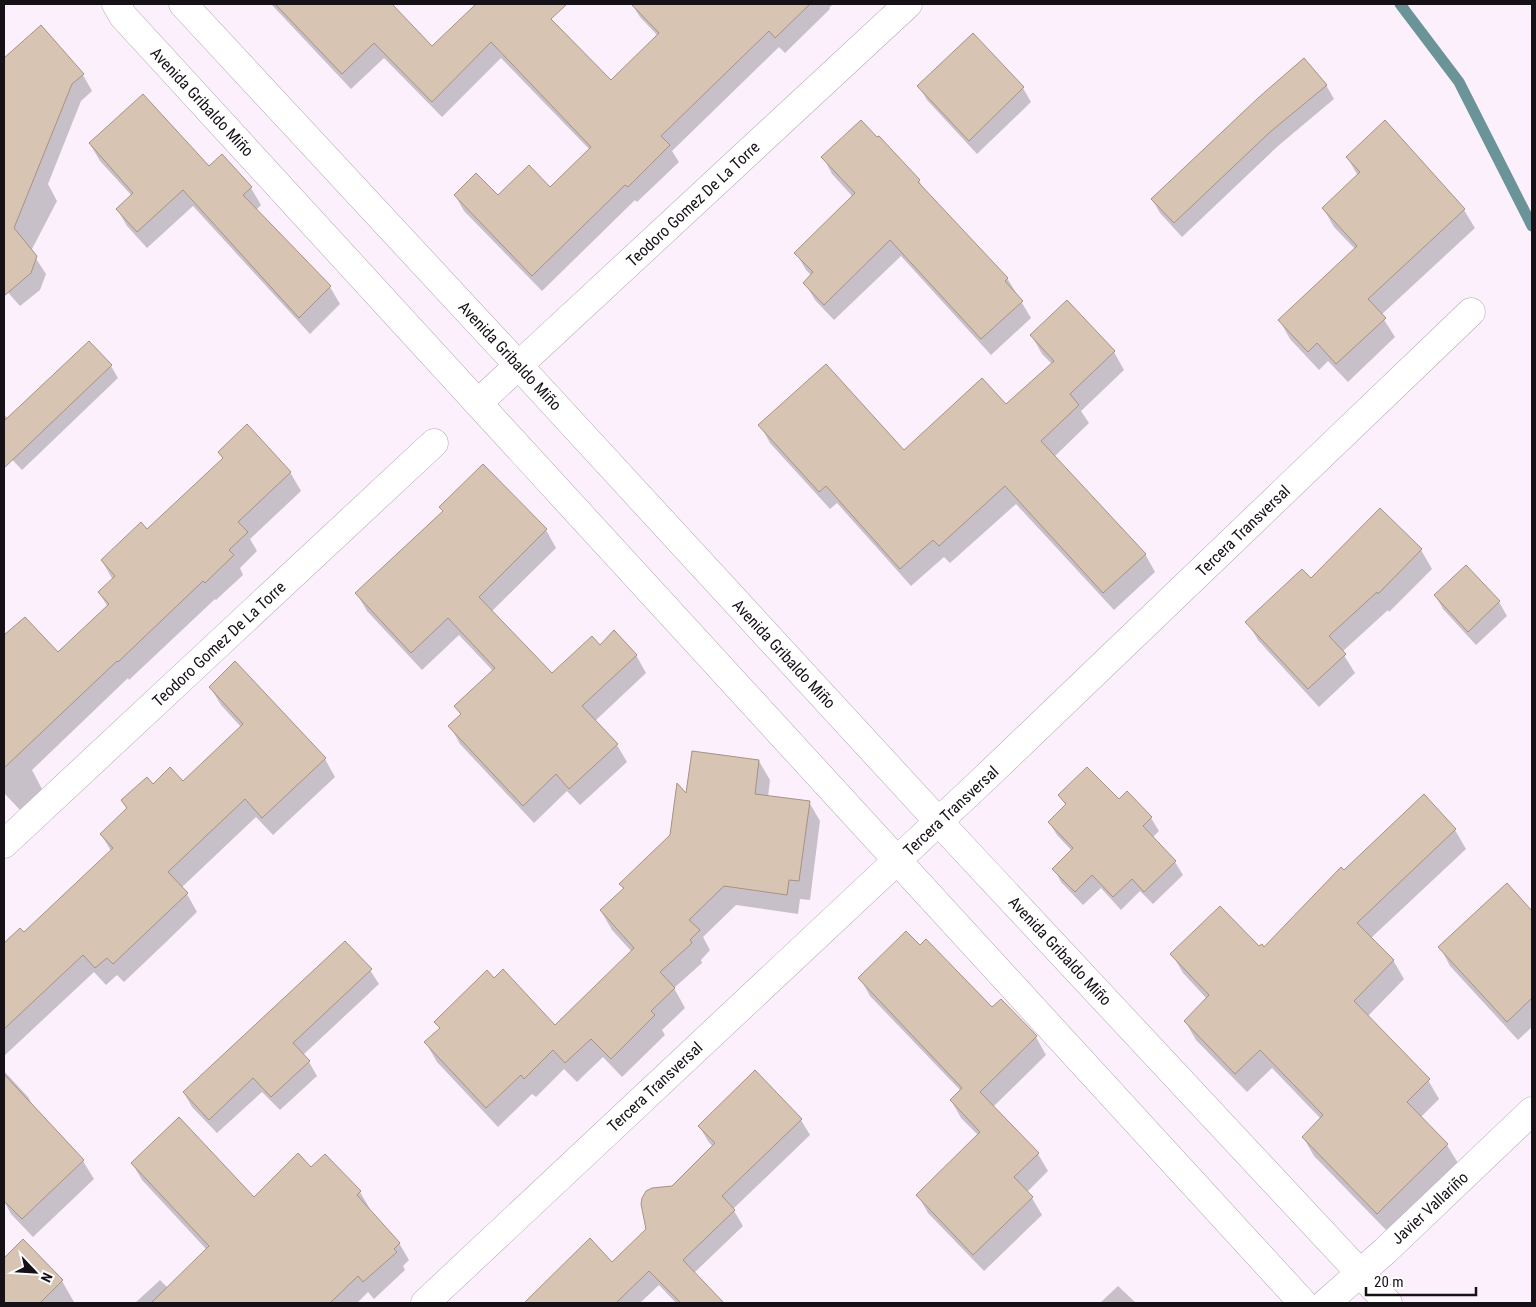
<svg xmlns="http://www.w3.org/2000/svg" width="1536" height="1307" font-family="'Roboto Condensed',sans-serif">
<style>
.shadow{fill:#0003}
.lines{fill:none;stroke-linecap:round;stroke-linejoin:round}
.stream{stroke:#6b9498;stroke-width:11}
.building{fill:#d8c4b2;stroke:#a69282}
.minor-casing{stroke:#b5a4b7;stroke-width:29}
.tertiary-casing{stroke:#b5a4b7;stroke-width:29}
.minor{stroke:#fff;stroke-width:28}
.tertiary{stroke:#fff;stroke-width:28}
.labels{text-anchor:middle;dominant-baseline:central;stroke-width:4;stroke-linejoin:round;paint-order:stroke}
.street-label{font-size:16px;fill:#161017;stroke:#fff}
</style>
<rect width="100%" height="100%" fill="#fbf0fc"/>
<path class="shadow" d="M 271,4 L 391,4 L 432,48 L 477,4 L 537,4 L 611,82 L 658,36 L 640,17 L 632,4 L 689,4 L 699,15 L 711,4 L 833,4 L 829,8 L 830,9 L 785,53 L 779,47 L 672,151 L 679,162 L 637,202 L 635,200 L 542,291 L 464,211 L 455,195 L 498,197 L 550,188 L 590,150 L 501,58 L 442,117 L 384,58 L 351,89 Z
M 41,27 L 83,75 L 92,91 L 81,101 L 48,184 L 57,201 L 31,251 L 46,274 L 40,290 L 20,306 L 4,288 L 4,129 L 27,108 L 4,79 L 4,60 Z
M 973,35 L 1023,88 L 1031,102 L 977,154 L 927,100 L 919,86 Z
M 1326,85 L 1334,99 L 1278,146 L 1182,237 L 1160,213 L 1152,199 Z
M 1385,122 L 1464,210 L 1475,228 L 1381,315 L 1395,337 L 1348,382 L 1328,361 L 1319,370 L 1290,339 L 1280,321 L 1356,250 L 1334,227 L 1323,208 L 1358,176 L 1347,157 Z
M 90,144 L 208,168 L 251,188 L 261,205 L 256,210 L 330,287 L 340,304 L 310,334 L 193,206 L 147,248 L 127,226 L 117,209 L 132,196 L 100,161 Z
M 823,157 L 919,181 L 925,191 L 1007,278 L 1031,318 L 991,355 L 901,256 L 834,320 L 815,300 L 805,283 L 812,276 L 806,270 L 796,253 L 853,197 L 832,174 Z
M 1032,336 L 1114,352 L 1124,370 L 1081,411 L 1089,423 L 1054,457 L 1145,554 L 1155,572 L 1114,610 L 1016,504 L 950,563 L 944,557 L 911,586 L 837,503 L 830,509 L 770,443 L 760,425 L 904,452 L 1006,406 L 1052,364 L 1042,354 Z
M 111,366 L 118,378 L 22,470 L 4,451 L 4,414 L 8,419 Z
M 219,453 L 290,472 L 301,491 L 250,539 L 257,551 L 240,568 L 243,575 L 216,600 L 215,599 L 129,680 L 128,678 L 32,770 L 42,789 L 20,810 L 4,793 L 4,655 L 11,649 L 4,637 L 24,618 L 58,654 L 108,607 L 99,593 L 113,580 L 102,561 L 147,531 L 223,459 Z
M 441,508 L 546,530 L 556,548 L 491,612 L 552,675 L 599,646 L 636,655 L 646,673 L 595,721 L 617,745 L 627,762 L 580,805 L 567,791 L 534,823 L 460,744 L 450,726 L 462,716 L 456,706 L 493,671 L 459,635 L 422,670 L 367,611 L 357,594 L 443,512 Z
M 1380,510 L 1421,550 L 1432,569 L 1389,612 L 1388,610 L 1342,652 L 1355,673 L 1319,707 L 1258,640 L 1247,622 L 1311,580 Z
M 1466,566 L 1499,602 L 1507,616 L 1476,645 L 1443,609 L 1435,595 Z
M 210,687 L 325,759 L 335,777 L 273,835 L 256,817 L 181,888 L 187,894 L 197,912 L 164,944 L 124,982 L 117,975 L 106,985 L 94,972 L 4,1056 L 4,945 L 20,930 L 24,934 L 111,851 L 101,834 L 127,809 L 122,801 L 153,786 L 183,783 L 241,727 L 221,705 Z
M 759,761 L 770,780 L 768,797 L 809,802 L 820,821 L 810,900 L 800,899 L 798,914 L 736,905 L 703,937 L 710,950 L 701,960 L 702,963 L 674,988 L 685,1008 L 662,1030 L 665,1035 L 622,1077 L 603,1057 L 577,1082 L 564,1069 L 536,1097 L 532,1094 L 498,1127 L 437,1062 L 426,1043 L 440,1029 L 435,1022 L 494,980 L 555,1026 L 632,952 L 612,930 L 601,911 L 624,890 L 621,884 L 671,835 L 687,796 Z
M 1127,793 L 1151,818 L 1159,831 L 1152,838 L 1175,862 L 1183,875 L 1153,904 L 1140,891 L 1121,910 L 1101,888 L 1083,905 L 1061,882 L 1054,869 L 1072,851 L 1057,835 L 1049,822 L 1066,806 L 1060,796 L 1119,801 Z
M 1424,796 L 1455,830 L 1466,849 L 1371,938 L 1393,960 L 1404,979 L 1367,1017 L 1428,1080 L 1439,1099 L 1420,1118 L 1447,1145 L 1458,1163 L 1388,1232 L 1314,1156 L 1303,1137 L 1321,1119 L 1272,1068 L 1247,1092 L 1196,1040 L 1185,1021 L 1207,999 L 1183,973 L 1172,954 L 1264,949 Z
M 1507,885 L 1532,913 L 1532,1027 L 1518,1040 L 1450,966 L 1440,947 Z
M 370,970 L 379,984 L 303,1055 L 309,1062 L 317,1076 L 280,1110 L 262,1092 L 217,1133 L 192,1107 L 184,1093 Z
M 860,978 L 992,1009 L 1001,1000 L 1036,1037 L 1046,1055 L 993,1107 L 1038,1154 L 1048,1171 L 1027,1192 L 1032,1198 L 1042,1215 L 984,1271 L 928,1213 L 918,1195 L 979,1136 L 961,1118 L 951,1100 L 961,1091 L 870,996 Z
M 4,1071 L 28,1097 L 35,1110 L 83,1161 L 94,1179 L 33,1237 L 11,1214 L 4,1201 Z
M 755,1072 L 801,1120 L 810,1135 L 733,1209 L 743,1226 L 694,1273 L 722,1303 L 676,1303 L 659,1285 L 640,1303 L 534,1303 L 542,1296 L 612,1263 L 648,1229 L 673,1187 L 713,1147 L 708,1141 L 699,1126 Z
M 132,1163 L 254,1199 L 311,1169 L 360,1192 L 370,1209 L 369,1210 L 399,1243 L 409,1260 L 403,1266 L 405,1270 L 374,1299 L 368,1292 L 357,1303 L 135,1303 L 160,1280 L 168,1288 L 207,1250 L 142,1180 Z
M 23,1241 L 62,1281 L 74,1302 L 72,1303 L 4,1303 L 4,1259 Z
M 1118,1286 L 1136,1303 L 1100,1303 Z"/>
<g class="lines">
<path class="stream" d="M 1400,4 L 1459,82 L 1532,226"/>
</g>
<path class="building" d="M 275,4 L 392,4 L 432,46 L 476,4 L 567,4 L 551,19 L 611,80 L 659,33 L 631,4 L 810,4 L 775,38 L 769,31 L 661,136 L 670,145 L 628,187 L 625,185 L 532,276 L 454,195 L 476,173 L 498,195 L 529,165 L 550,187 L 591,147 L 491,42 L 432,102 L 374,43 L 342,74 Z
M 41,25 L 84,74 L 72,84 L 14,228 L 37,256 L 31,273 L 4,296 L 4,58 Z
M 973,33 L 1024,87 L 969,141 L 917,86 Z
M 1304,58 L 1327,85 L 1270,132 L 1174,223 L 1151,199 L 1258,98 Z
M 143,94 L 209,166 L 222,154 L 252,187 L 243,195 L 331,286 L 299,318 L 183,190 L 137,232 L 116,209 L 133,193 L 89,143 Z
M 861,120 L 877,137 L 879,136 L 920,180 L 918,182 L 1008,278 L 1005,281 L 1023,301 L 981,339 L 890,240 L 824,305 L 803,283 L 813,272 L 794,253 L 855,193 L 821,157 Z
M 1385,120 L 1465,209 L 1368,299 L 1386,318 L 1336,364 L 1317,343 L 1308,352 L 1278,320 L 1357,246 L 1322,208 L 1360,172 L 1346,157 Z
M 1067,300 L 1115,351 L 1070,394 L 1079,405 L 1041,441 L 1146,554 L 1103,593 L 1005,486 L 939,546 L 933,540 L 900,569 L 826,486 L 819,492 L 758,425 L 826,364 L 904,450 L 982,378 L 1006,404 L 1054,361 L 1030,335 Z
M 89,341 L 112,365 L 4,468 L 4,421 Z
M 247,424 L 291,472 L 238,522 L 248,532 L 229,550 L 234,555 L 205,583 L 203,581 L 118,662 L 117,661 L 4,768 L 4,635 L 25,617 L 58,652 L 109,604 L 98,592 L 115,576 L 101,560 L 141,522 L 147,529 L 223,458 L 218,452 Z
M 483,464 L 547,529 L 479,597 L 552,673 L 592,636 L 600,645 L 614,630 L 637,655 L 582,706 L 618,744 L 569,789 L 556,774 L 523,806 L 448,726 L 461,714 L 454,706 L 495,668 L 448,618 L 411,653 L 355,593 L 443,511 L 439,507 Z
M 1380,508 L 1422,549 L 1378,594 L 1377,592 L 1329,636 L 1346,654 L 1308,689 L 1245,622 L 1302,569 L 1311,578 Z
M 1466,565 L 1500,601 L 1468,632 L 1434,595 Z
M 235,661 L 326,758 L 262,818 L 245,799 L 168,872 L 188,893 L 113,964 L 107,958 L 95,968 L 83,955 L 4,1029 L 4,943 L 20,928 L 24,932 L 113,848 L 100,834 L 127,808 L 121,800 L 147,777 L 153,784 L 170,767 L 183,781 L 243,724 L 209,687 Z
M 692,751 L 759,760 L 755,794 L 810,801 L 799,881 L 789,880 L 787,895 L 724,886 L 689,920 L 700,930 L 690,940 L 692,943 L 660,972 L 675,988 L 651,1011 L 655,1015 L 611,1059 L 591,1039 L 565,1063 L 553,1050 L 524,1079 L 521,1075 L 486,1108 L 424,1042 L 440,1028 L 434,1022 L 487,970 L 494,978 L 503,969 L 555,1025 L 634,948 L 600,910 L 624,888 L 619,884 L 670,835 L 677,783 L 686,793 Z
M 1087,767 L 1119,799 L 1127,791 L 1152,817 L 1143,826 L 1176,861 L 1144,892 L 1132,879 L 1113,897 L 1092,875 L 1075,892 L 1052,869 L 1073,848 L 1048,822 L 1066,804 L 1058,795 Z
M 1424,794 L 1456,829 L 1357,923 L 1394,960 L 1354,1001 L 1430,1079 L 1407,1102 L 1448,1144 L 1377,1214 L 1302,1137 L 1323,1115 L 1260,1050 L 1235,1074 L 1184,1021 L 1209,995 L 1170,954 L 1220,906 L 1259,946 L 1262,944 L 1264,947 L 1341,867 L 1344,870 Z
M 1507,883 L 1532,911 L 1532,998 L 1507,1022 L 1438,947 Z
M 906,931 L 920,945 L 926,939 L 992,1007 L 1001,999 L 1037,1036 L 980,1092 L 1039,1153 L 1014,1177 L 1033,1197 L 973,1255 L 916,1195 L 980,1132 L 950,1100 L 962,1088 L 858,978 Z
M 345,941 L 372,969 L 293,1043 L 310,1061 L 271,1097 L 253,1078 L 209,1120 L 183,1092 Z
M 755,1070 L 802,1119 L 722,1196 L 735,1210 L 683,1260 L 724,1303 L 681,1303 L 649,1271 L 616,1303 L 524,1303 L 590,1238 L 612,1262 L 646,1229 L 641,1204 L 642,1198 L 646,1191 L 652,1188 L 672,1186 L 715,1143 L 698,1126 Z
M 4,1074 L 84,1160 L 22,1219 L 4,1201 Z
M 179,1117 L 254,1197 L 298,1153 L 311,1167 L 325,1154 L 361,1191 L 357,1195 L 400,1243 L 394,1249 L 397,1252 L 363,1282 L 358,1276 L 330,1303 L 151,1303 L 209,1246 L 131,1163 Z
M 23,1239 L 63,1280 L 40,1303 L 4,1303 L 4,1258 Z"/>
<g class="lines">
<g class="minor-casing">
<path id="minor" d="M 478,403 L 908,4
M 4,844 L 434,443
M 425,1303 L 985,778 L 1471,312
M 1326,1303 L 1385,1251 L 1532,1111"/>
</g>
<g class="tertiary-casing">
<path id="tertiary" d="M 116,4 L 123,16 L 1303,1303
M 183,4 L 519,366 L 939,822 L 1388,1303"/>
</g>
<use href="#minor" class="minor"/>
<use href="#tertiary" class="tertiary"/>
</g>
<g class="labels">
<g class="street-label">
<text transform="translate(202 102) rotate(47)">Avenida Gribaldo Miño</text>
<text transform="translate(693 204) rotate(-43)">Teodoro Gomez De La Torre</text>
<text transform="translate(510 356) rotate(47)">Avenida Gribaldo Miño</text>
<text transform="translate(1243 531) rotate(-44)">Tercera Transversal</text>
<text transform="translate(219 644) rotate(-43)">Teodoro Gomez De La Torre</text>
<text transform="translate(784 654) rotate(47)">Avenida Gribaldo Miño</text>
<text transform="translate(951 811) rotate(-43)">Tercera Transversal</text>
<text transform="translate(1060 951) rotate(47)">Avenida Gribaldo Miño</text>
<text transform="translate(655 1087) rotate(-43)">Tercera Transversal</text>
<text transform="translate(1430 1208) rotate(-43)">Javier Vallariño</text>
</g>
</g>
<rect width="1536" height="1307" fill="none" stroke="#161017" stroke-width="10"/>
<g transform="translate(35 1272) rotate(115)" stroke="#ffffff" stroke-width="4" paint-order="stroke">
<path d="M0-4L9 19L0 12L-9 19Z" fill="#161017"/>
<text y="-8" font-size="14" font-weight="bold" text-anchor="middle" fill="#161017">N</text>
</g>
<path d="M1366 1287v8h110v-8" fill="none" stroke="#161017" stroke-width="2.5"/>
<text x="1374" y="1287" font-size="15" fill="#161017" stroke="#ffffff" stroke-width="4" paint-order="stroke">20 m</text>
</svg>
